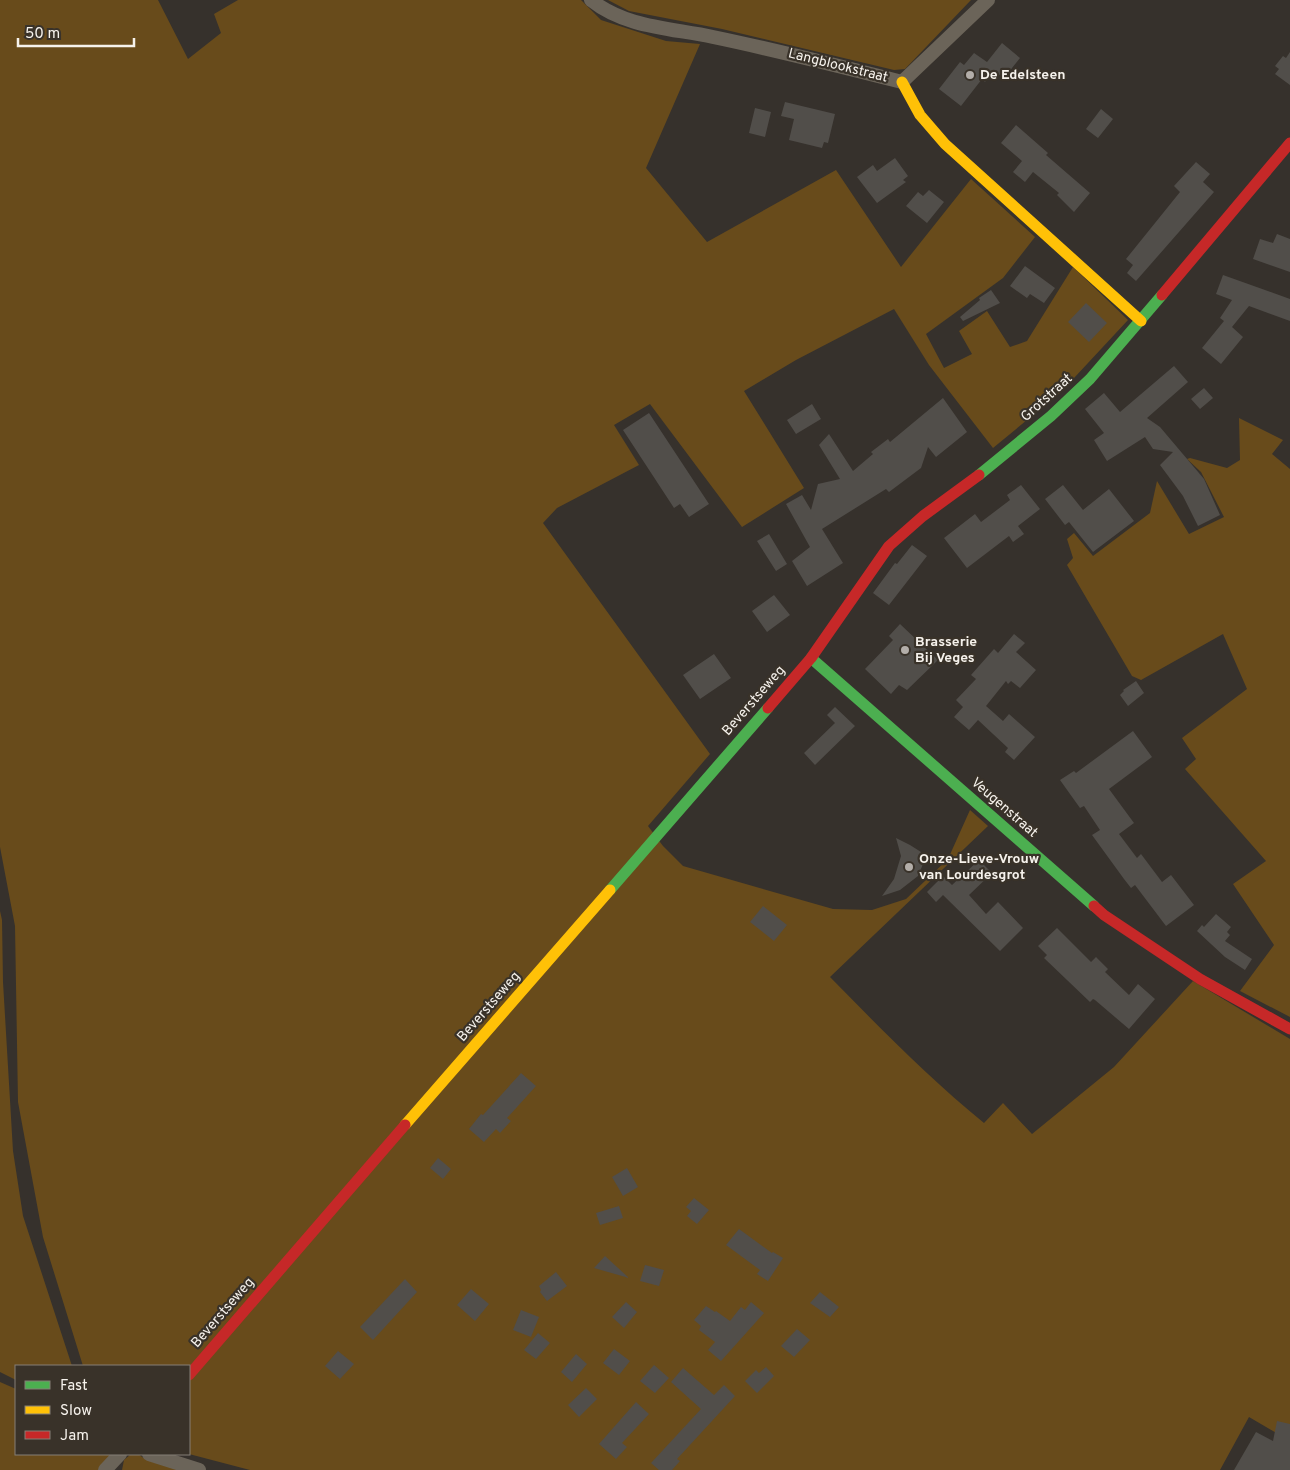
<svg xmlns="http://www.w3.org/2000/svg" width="1290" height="1470" font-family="Overpass,sans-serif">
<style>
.green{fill:#684b1b}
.building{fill:#514e4a}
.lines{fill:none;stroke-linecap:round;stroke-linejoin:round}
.street{stroke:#6b6459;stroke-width:14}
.fast{stroke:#4caf50;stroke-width:11}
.slow{stroke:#ffc107;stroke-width:11}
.jam{stroke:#c62828;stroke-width:11}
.poi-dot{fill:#b3aea9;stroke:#393229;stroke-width:2}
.labels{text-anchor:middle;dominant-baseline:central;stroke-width:4.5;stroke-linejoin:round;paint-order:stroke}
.street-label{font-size:14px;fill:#f6f2ec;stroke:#393229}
.poi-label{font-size:14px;font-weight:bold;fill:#f6f2ec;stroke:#393229;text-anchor:start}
</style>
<rect width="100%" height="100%" fill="#36312c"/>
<path class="green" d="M 0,0 L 158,0 L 188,59 L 221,33 L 214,14 L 238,0 L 581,0 L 601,20 L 666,41 L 700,44 L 646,168 L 707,242 L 836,170 L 901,267 L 971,179 L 1035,237 L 1003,278 L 926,334 L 944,368 L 972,354 L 959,331 L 987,311 L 1010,347 L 1027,341 L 1073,267 L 1128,320 L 1061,392 L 993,448 L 929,365 L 894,309 L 796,360 L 744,391 L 804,488 L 742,527 L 650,404 L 614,425 L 639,465 L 557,508 L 543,523 L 710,754 L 648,826 L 663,846 L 683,866 L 833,909 L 872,910 L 906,899 L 948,859 L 970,810 L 988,826 L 830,977 C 880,1028 929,1078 984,1123 L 1003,1103 L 1032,1134 L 1114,1067 L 1193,981 L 1290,1039 L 1290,1441 L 1249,1417 L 1220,1470 L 250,1470 L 189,1454 L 189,1366 L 83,1366 L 43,1237 L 18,1102 L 15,926 L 0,847 Z
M 608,0 L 971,0 L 905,69 L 894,70 L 722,29 L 629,11 Z
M 1239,418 L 1283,440 L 1272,454 L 1290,469 L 1290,1017 L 1240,991 L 1274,945 L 1233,884 L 1266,861 L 1185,769 L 1196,759 L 1182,738 L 1247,689 L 1223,634 L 1141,680 L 1132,676 L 1067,565 L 1073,558 L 1067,539 L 1074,533 L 1093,556 L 1150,513 L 1157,481 L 1189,534 L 1224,517 L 1201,472 L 1187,459 L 1190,458 L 1227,468 L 1240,460 Z
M 0,911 L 2,920 L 3,982 L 13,1151 L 23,1216 L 72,1366 L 16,1366 L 16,1380 L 0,1372 Z
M 0,1382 L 16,1389 L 16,1454 L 113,1454 L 99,1470 L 0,1470 Z
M 131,1454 L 138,1454 L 145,1459 L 180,1470 L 122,1470 L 124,1460 Z"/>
<path class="building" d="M 1002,43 L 1020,58 L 1004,78 L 994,71 L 985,82 L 982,79 L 961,106 L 939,89 L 960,62 L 964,65 L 974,53 L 987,62 Z
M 1290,52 L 1290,85 L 1275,74 L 1279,69 L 1275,66 L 1283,56 L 1286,58 Z
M 785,102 L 835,114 L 828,143 L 824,142 L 822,148 L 789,140 L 794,119 L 781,116 Z
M 755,108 L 771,112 L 765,137 L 749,133 Z
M 1101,109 L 1113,119 L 1098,138 L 1086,129 Z
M 1016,125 L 1048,153 L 1046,155 L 1090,193 L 1074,212 L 1057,195 L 1059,193 L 1033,172 L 1025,182 L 1013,172 L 1022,161 L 1001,143 Z
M 895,158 L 908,176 L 903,180 L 906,182 L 877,203 L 857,177 L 873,165 L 877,171 Z
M 1196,162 L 1210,174 L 1203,182 L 1214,192 L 1136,281 L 1127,273 L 1133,265 L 1126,259 L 1180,192 L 1174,186 Z
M 929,190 L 944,202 L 927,223 L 906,206 L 918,192 L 923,196 Z
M 1277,234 L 1290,239 L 1290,272 L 1253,259 L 1260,239 L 1273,243 Z
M 1025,266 L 1055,288 L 1044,303 L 1030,294 L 1027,298 L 1010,286 Z
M 1223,275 L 1290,299 L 1290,321 L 1249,306 L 1232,327 L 1243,337 L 1221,364 L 1202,348 L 1224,321 L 1220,318 L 1232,300 L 1216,294 Z
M 991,290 L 1000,303 L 963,321 L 960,317 L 980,300 L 979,298 Z
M 1086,303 L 1107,323 L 1089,342 L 1068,322 Z
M 1174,366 L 1188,382 L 1147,418 L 1160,427 L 1204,479 L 1220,515 L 1198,526 L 1183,496 L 1160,465 L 1173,452 L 1153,449 L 1145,437 L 1107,461 L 1094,440 L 1104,433 L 1085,409 L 1104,393 L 1120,412 Z
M 1204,388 L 1213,398 L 1200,409 L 1191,399 Z
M 943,398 L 967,432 L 936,457 L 928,447 L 921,468 L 889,492 L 886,489 L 822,529 L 843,563 L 807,586 L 792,561 L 810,547 L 786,504 L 802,495 L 811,510 L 818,484 L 840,479 L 819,445 L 829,434 L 853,471 L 873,454 L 871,452 L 888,439 L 890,442 Z
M 812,404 L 821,419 L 796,434 L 787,420 Z
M 649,413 L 709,504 L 689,517 L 680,504 L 674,508 L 623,430 Z
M 1021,485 L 1040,509 L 1018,526 L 1024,534 L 1013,542 L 1009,536 L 967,568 L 944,538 L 975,514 L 981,522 L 1010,500 L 1007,495 Z
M 1063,485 L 1083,510 L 1109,489 L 1134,521 L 1093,552 L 1069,522 L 1065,525 L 1045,499 Z
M 769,534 L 787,564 L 776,571 L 757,541 Z
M 912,545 L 927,556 L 889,605 L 873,593 L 895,563 L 897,564 Z
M 774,595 L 790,615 L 767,632 L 752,611 Z
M 900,624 L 938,660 L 907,690 L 899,685 L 891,694 L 865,669 L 893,640 L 889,636 Z
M 1014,634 L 1025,643 L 1016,652 L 1036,670 L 1020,688 L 1011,681 L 1008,684 L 1006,681 L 986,706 L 1003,721 L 1009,714 L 1035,737 L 1014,760 L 1005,752 L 1008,748 L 978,720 L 969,730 L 954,717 L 963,707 L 956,700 L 976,679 L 971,675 L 994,649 L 998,653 Z
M 714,654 L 731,678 L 700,699 L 683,675 Z
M 1136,681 L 1144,693 L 1128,706 L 1120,695 L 1124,691 L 1123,690 Z
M 835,707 L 855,726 L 815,765 L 804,753 L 835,723 L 827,715 Z
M 1133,731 L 1152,757 L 1109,789 L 1134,823 L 1119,834 L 1137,858 L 1141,854 L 1162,882 L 1171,875 L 1194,905 L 1166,926 L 1135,885 L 1131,888 L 1124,879 L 1092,835 L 1100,830 L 1084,806 L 1080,808 L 1060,780 L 1074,771 L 1076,773 Z
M 896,838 L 910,845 L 921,852 L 923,864 L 918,876 L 900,890 L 882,896 L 894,879 L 901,856 Z
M 979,860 L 992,873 L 969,895 L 986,914 L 998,902 L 1023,928 L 1000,951 L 943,895 L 936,902 L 927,892 L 943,876 L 952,885 Z
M 763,906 L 787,925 L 774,941 L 750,922 Z
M 1216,914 L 1231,927 L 1227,932 L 1230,935 L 1225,941 L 1252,959 L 1245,970 L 1225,957 L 1197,931 L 1202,925 L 1204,927 Z
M 1057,928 L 1091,962 L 1096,957 L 1108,969 L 1105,972 L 1129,995 L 1138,984 L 1155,999 L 1129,1029 L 1095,1000 L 1093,999 L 1090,1002 L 1044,958 L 1047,955 L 1038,946 Z
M 521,1073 L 536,1086 L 507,1118 L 511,1121 L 500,1133 L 496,1129 L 484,1142 L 469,1129 L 481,1114 L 483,1115 Z
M 438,1158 L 451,1169 L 443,1179 L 430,1168 Z
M 627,1168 L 638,1187 L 623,1196 L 612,1177 Z
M 694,1198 L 709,1210 L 697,1224 L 687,1216 L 691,1211 L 686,1207 Z
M 619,1206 L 623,1218 L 600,1225 L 596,1213 Z
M 739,1229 L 772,1253 L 773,1252 L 783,1258 L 768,1281 L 757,1274 L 760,1270 L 726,1245 Z
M 605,1256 L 629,1278 L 594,1268 Z
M 645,1265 L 664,1270 L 659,1286 L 640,1281 Z
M 556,1272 L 567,1286 L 547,1301 L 540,1292 L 541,1290 L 539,1286 Z
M 405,1279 L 417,1292 L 373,1340 L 360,1327 Z
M 471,1289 L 489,1304 L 475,1321 L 457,1305 Z
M 820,1292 L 839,1307 L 830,1317 L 810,1303 Z
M 626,1302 L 637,1312 L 624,1328 L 612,1317 Z
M 751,1302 L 764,1313 L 721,1361 L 708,1350 L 715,1342 L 699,1330 L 701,1326 L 694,1320 L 706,1306 L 715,1312 L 716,1311 L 730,1321 L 741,1307 L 745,1310 Z
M 521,1310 L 539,1317 L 531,1337 L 513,1330 Z
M 797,1329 L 810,1340 L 794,1357 L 781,1346 Z
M 538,1333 L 550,1343 L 536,1359 L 524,1350 Z
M 614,1349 L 630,1361 L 619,1375 L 603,1363 Z
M 338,1351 L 354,1364 L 340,1379 L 325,1366 Z
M 576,1354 L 587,1364 L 572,1382 L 561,1372 Z
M 654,1365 L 669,1378 L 655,1393 L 640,1381 Z
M 766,1367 L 774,1376 L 757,1393 L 745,1381 L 756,1370 L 759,1373 Z
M 683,1368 L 714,1395 L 724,1385 L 735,1396 L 677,1459 L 680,1461 L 672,1470 L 659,1470 L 651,1463 L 701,1409 L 671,1382 Z
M 586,1388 L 597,1399 L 579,1417 L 568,1405 Z
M 636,1402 L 649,1414 L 622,1443 L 627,1447 L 616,1459 L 599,1444 Z
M 1277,1421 L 1290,1424 L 1290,1470 L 1234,1470 L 1256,1432 L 1273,1441 Z"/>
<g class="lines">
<path class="street" d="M 591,0 C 626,28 672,28 713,37 C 776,50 839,66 902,82 L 988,0
M 149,1454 L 199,1470
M 105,1470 L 120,1454"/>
<path class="fast" d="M 979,475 L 1051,416 L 1090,379 L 1162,295
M 811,658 L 1094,906
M 610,890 L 768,708"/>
<path class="slow" d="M 902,82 L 920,115 L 945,144 L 1141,321
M 405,1125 L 610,890"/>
<path class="jam" d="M 1162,295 L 1290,143
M 768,708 L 811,658 L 889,546 L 923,516 L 979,475
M 1094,906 L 1104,915 L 1200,979 L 1290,1029
M 189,1375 L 405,1125"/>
</g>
<g class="poi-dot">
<circle cx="970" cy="75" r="5"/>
<circle cx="905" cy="650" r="5"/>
<circle cx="909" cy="867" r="5"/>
</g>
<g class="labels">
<g class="street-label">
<text transform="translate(838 66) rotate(14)">Langblookstraat</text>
<text transform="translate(1047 398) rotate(-42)">Grotstraat</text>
<text transform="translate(754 701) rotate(-49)">Beverstseweg</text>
<text transform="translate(1004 808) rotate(41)">Veugenstraat</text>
<text transform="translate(489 1007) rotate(-49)">Beverstseweg</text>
<text transform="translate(223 1313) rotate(-49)">Beverstseweg</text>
</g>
<g class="poi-label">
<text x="980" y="75">De Edelsteen</text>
<text x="915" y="642">Brasserie<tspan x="915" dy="16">Bij Veges</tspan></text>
<text x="919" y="859">Onze-Lieve-Vrouw<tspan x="919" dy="16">van Lourdesgrot</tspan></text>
</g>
</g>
<rect x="15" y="1365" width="175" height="90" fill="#393229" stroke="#857f77"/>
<rect x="25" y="1381" width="25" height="8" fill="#4caf50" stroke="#857f77"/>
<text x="60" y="1390" font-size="15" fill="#f6f2ec">Fast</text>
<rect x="25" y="1406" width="25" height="8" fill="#ffc107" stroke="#857f77"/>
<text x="60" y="1415" font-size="15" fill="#f6f2ec">Slow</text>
<rect x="25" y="1431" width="25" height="8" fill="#c62828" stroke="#857f77"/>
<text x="60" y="1440" font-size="15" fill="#f6f2ec">Jam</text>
<path d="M18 38v8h116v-8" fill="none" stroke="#f6f2ec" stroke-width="2.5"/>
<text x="25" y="38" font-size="15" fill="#f6f2ec" stroke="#393229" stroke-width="4" paint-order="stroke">50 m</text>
</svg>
